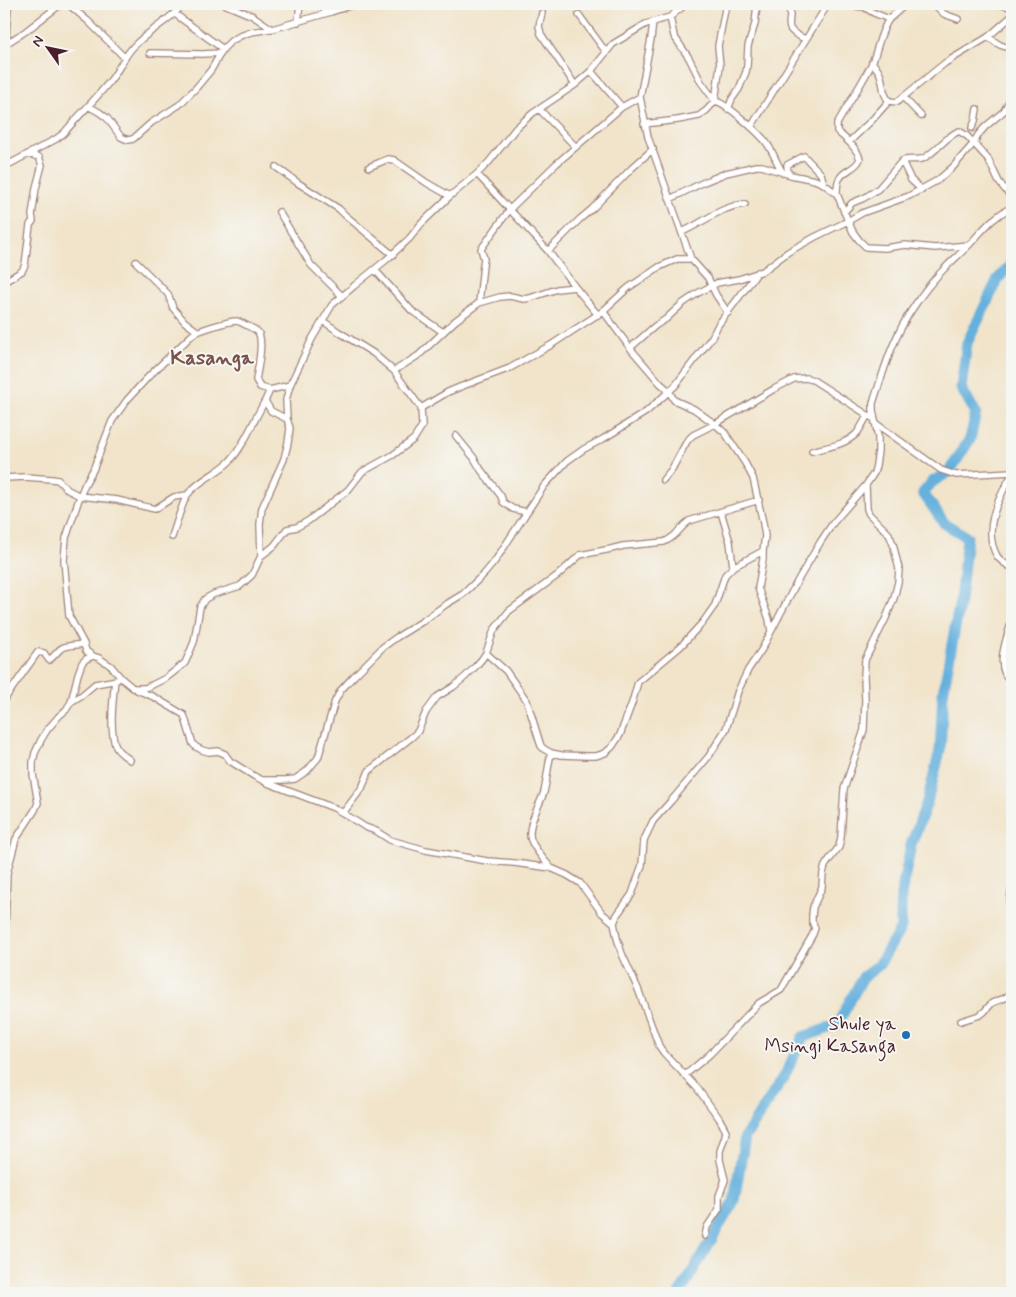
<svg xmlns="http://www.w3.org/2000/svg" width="1016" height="1297" font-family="Mynerve,sans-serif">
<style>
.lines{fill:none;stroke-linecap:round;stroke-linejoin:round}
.river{stroke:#65b0dd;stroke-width:11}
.street-casing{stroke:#9e827a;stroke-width:8}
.street{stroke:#fff;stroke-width:5.5}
.poi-dot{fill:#1f6fb2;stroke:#f6f6f2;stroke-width:2}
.labels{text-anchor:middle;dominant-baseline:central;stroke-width:4;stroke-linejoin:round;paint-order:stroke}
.poi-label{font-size:19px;fill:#4a1f2b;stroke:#f6f6f2;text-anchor:end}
.quarter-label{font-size:21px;font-weight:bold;fill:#7b514c;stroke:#f6f6f2}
</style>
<rect width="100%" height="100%" fill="#f6f6f2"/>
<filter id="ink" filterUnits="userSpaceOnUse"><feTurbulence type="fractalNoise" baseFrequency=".02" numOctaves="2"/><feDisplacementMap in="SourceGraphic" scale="10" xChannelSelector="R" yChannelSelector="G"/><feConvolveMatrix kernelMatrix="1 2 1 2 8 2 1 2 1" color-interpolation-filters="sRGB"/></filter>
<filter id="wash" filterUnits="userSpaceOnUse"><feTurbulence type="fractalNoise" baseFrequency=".0096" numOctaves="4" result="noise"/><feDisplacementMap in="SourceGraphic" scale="20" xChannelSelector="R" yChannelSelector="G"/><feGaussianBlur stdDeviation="1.12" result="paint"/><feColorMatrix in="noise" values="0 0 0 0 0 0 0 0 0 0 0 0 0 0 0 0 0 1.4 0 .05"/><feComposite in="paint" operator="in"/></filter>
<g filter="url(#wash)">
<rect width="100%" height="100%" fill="#f1e4ca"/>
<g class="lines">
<path class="river" d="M 680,1293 L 734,1201 L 745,1137 L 785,1075 L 803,1037 L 837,1025 L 863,977 L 879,965 L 901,928 L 901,895 L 911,845 L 927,802 L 940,751 L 943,693 L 960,601 L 967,537 L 944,523 L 923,493 L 932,482 L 949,472 L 970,439 L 976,413 L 961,388 L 967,343 L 998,279 L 1012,263"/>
</g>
</g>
<g filter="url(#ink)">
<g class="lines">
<g class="street-casing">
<path id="street" d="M 6,4 L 8,8 L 6,37 L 9,41
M 68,4 L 88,21 L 124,57
M 224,4 L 253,16 L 272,29 L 331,12 L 355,4
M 789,4 C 794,25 779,27 805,39
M 839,4 L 864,7 L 874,13 L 889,19 L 906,4
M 934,4 L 944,14 L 958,19
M 1000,4 L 1012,8
M 542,13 L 539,26 L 541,34 L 575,85
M 175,14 L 223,49
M 324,14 L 327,4
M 579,15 L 606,52
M 670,17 L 674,36 L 689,58 L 701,82 L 715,101 C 725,102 762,135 768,145 C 774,154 777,164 783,173
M 298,22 L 300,4
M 653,22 L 651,39 L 640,97 L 648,137 L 691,259
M 988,37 L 1000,45 L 1012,49
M 4,45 L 26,31 L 61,4
M 150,53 L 203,54 L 220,53
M 872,62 C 876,67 880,72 881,77 C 884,87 882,93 889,101 L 897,102 L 945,63 L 988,37 L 1012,16
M 591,71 L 622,107
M 903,97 L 921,116
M 88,106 L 99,112 L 107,118 L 121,137 L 128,140 L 133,139 L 151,123 L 179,105 L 196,88 L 211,70 L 223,49 L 231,41 L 240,36 L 251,32 L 270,29
M 539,109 L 576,147
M 728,109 L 732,99 L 739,89 L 746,72 L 747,66 L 748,46 L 755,24 L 757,4
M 644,124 L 678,120 L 699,116 L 707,110 L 715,101 L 720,66 L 718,46 L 726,4
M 751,127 L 828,4
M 972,128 L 975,121 L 977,109
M 849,142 L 872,120 L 889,101
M 902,161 L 911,180 L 922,190
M 4,167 L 56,139 L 64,133 C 79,115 96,99 110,81 C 119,70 124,56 134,46 C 149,30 170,21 183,4
M 276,167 L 298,183 L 339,209 L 345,215 L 393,255
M 369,167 L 388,159 L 394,160 L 427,183 L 450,196
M 477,174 L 548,251 L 575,287 L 598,315
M 788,174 L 787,165 L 804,156 L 821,174 L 824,184
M 837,194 C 837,191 837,186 838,182 C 841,170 856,170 860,159 C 857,147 845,139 837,131 L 837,124 C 848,104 862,84 872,63 C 878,49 880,32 889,19
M 670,199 L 704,182 L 726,173 L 756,166 L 762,166 L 791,175 L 815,180 L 824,184 L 833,191 L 837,194 L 848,221 L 853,232 L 859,240 L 866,247 L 885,248 L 905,245 L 935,248 L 969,245
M 279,212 L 311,265 L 342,296
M 844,212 L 852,203 L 864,198 L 878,189 L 902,161 C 909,157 917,162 924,158 C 937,151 945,137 959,131 L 967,136 L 988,159 L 999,182 L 1012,198
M 682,232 C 705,222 719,207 745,204
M 548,251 L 580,219 L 592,209 L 632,168 L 653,149
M 136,262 L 168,294 L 173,308 L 185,322 L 197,331
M 375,270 L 412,311 L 443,332
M 4,282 L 22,271 L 25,265 L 30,225 L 33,221 L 32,215 L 36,188 L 42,165 L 39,157 L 28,154
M 479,303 L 483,265 L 484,259 L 481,249 L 510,209 L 556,164 L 622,107 L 640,97
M 603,311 L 630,348 L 660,383 L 669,391 L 674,400 L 694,409 L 715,424 L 725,433 L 745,463 L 753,478 L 763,523 L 765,536 L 763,551 L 763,559 L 758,588 L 769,619 L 771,631
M 630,348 L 655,326 L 666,319 L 682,304 L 698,293 L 717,283 L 739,279 L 763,271 L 788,252 L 815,237 L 848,221 L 862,213 L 909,196 L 938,180 L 953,167 L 974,143 L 978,135 L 985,127 L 1004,111 L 1012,96
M 394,371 L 419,355 L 455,321 L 479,303 L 500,297 L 510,296 L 524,299 L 530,298 L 557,289 L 575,287
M 270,390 L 265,401 L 271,411 L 287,419
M 421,408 L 448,392 L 460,387 L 510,368 L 551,345 L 603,311 L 628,288 L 659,267 L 677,259 L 691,259 L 708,278 L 716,295 L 728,313
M 875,423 L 941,470 L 956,475 L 1012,472
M 456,436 L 474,458 L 481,470 L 501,496 L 503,502 L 513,509 L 527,512
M 812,451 C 827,447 846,445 857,433 C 861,428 864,421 868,415
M 1012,475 C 998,498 982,530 997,556 C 1000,561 1007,565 1012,568
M 4,478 L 25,477 L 52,479 L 58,480 L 68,490 L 80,496 L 117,500 L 155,509 L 174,497 L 187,495
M 663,480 L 672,469 L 687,441 L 693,435 L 715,424 L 774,389 L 794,379 L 806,378 L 813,380 L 874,419
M 721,512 L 730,542 L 733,567
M 172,537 C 175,528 183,500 188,494 C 199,480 218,473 230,461 C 246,443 253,421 265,401
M 261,556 L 274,546 L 287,529 L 297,527 L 308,521 L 348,490 L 362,472 L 393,455 L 414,439 L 422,426 L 421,408 L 394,371 L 373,353 L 339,332 L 323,321
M 1012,620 C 1007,639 993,668 1012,682
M 486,653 L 506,671 L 527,701 L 539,740 L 541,746 L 544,749 L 551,753 L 561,755 L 587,756 L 596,756 L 605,753 L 612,747 L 620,735 L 632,703 L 638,682 L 680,647 L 703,622 L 715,605 L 725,575 L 733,567 L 763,551
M 93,656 L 86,651 L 84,644 L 69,616 L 64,560 L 66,538 L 80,496 L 85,484 L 93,470 L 112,421 L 127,400 L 149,376 L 192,335 C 198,330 229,321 237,321 C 240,322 255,329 258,332 C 264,341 258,368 256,380 L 260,387 L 270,390 L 290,385
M 115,680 C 113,698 109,731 116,747 C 118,752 126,757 130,760
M 137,690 L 154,697 L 184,715 L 193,744 L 196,747 L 202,750 L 209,752 L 218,751 L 225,754 L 230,761 L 254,776 L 262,780 L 286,780 L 295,779 L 307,771 L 318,758 L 335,701 L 341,690 L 354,676 L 383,647 L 397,637 L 423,621 L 445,605 L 463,594 L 485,573 L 495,561 L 544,486 L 567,461 L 584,449 L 603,439 L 646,412 L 675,386 L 712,337 L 718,325 L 758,272
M 4,700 L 38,652 L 44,653 L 49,660 C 54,657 57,651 62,648 C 67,645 78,645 84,644
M 71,702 L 82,695 L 95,684 L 117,680
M 551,753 C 548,766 547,779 544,792 C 540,805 526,826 531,840 C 535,850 544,860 551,868
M 265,782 L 334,808 L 343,813 L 365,827 L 376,831 L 390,840 L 426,850 L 487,861 L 514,863 L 551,868 L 567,875 L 580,883 L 602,913 L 614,923
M 343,813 L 362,788 L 369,771 L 413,736 L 418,731 L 426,712 L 437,697 L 453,687 L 464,678 L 475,667 L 482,659 L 486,653 L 494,630 L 509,611 L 558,575 L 580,555 L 611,549 L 623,546 L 664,542 C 678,536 678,529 689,521 L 759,500
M 1012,887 C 1008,907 1008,927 1012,947
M 4,957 L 7,873 L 16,839 L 35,810 L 38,803 L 33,774 L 33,762 L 35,753 L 41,740 L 47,730 L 59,716 L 66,710 L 71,702 L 78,674 L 82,663 L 86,659 L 93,656 L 99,658 L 111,666 L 121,678 L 133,688 L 145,688 L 152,685 L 166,678 L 185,663 L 194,642 L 200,607 L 205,599 L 214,594 L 240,586 L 252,575 L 261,556 L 260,524 L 262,508 L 284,459 L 288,443 L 290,428 L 287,419 L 286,400 L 290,385 L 312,339 L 332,305 L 354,286 L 386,260 L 409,239 L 421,224 L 450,196 L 477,174 L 489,162 L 516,128 L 533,113 L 575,85 L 591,71 L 613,44 L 646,24 L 670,17 L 686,4
M 961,1021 L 980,1015 L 984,1012 L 992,1003 L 1005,998 L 1012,993
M 685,1075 L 709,1055 L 759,1003 L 781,990 L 813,934 L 815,928 L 812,921 L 812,916 L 813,907 L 822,887 L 823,873 L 825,866 L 829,860 L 839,847 L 841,837 L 844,789 L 864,730 L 865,700 L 864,677 L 865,660 L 886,618 L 894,598 L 898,582 L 899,569 L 893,544 L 889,534 L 869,514 L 867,509 L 866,485
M 705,1236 L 707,1227 L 719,1209 L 719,1196 L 725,1180 L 720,1160 L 720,1151 L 725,1136 L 726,1131 L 719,1118 L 697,1088 L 664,1053 L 659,1046 L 638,989 L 622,954 L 617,938 L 614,923 L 617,915 L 632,894 L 642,865 L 644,840 L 653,821 L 671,801 L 709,756 L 726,729 L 738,691 L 748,670 L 762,649 L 798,580 L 821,541 L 833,523 L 866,485 L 874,473 L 876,465 L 878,451 L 878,437 L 873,410 L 873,403 C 884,370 893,337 913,308 C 922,294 933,280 944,269 C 952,261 961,253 969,245 C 984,229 991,218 1012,207"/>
</g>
<use href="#street" class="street"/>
</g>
</g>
<circle class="poi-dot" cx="906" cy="1035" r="5"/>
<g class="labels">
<g class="poi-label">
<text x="896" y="1024">Shule ya<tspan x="896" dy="22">Msingi Kasanga</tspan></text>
</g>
<g class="quarter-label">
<text x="212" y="358">Kasanga</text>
</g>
</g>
<rect width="1016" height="1297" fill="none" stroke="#f6f6f2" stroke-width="20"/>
<g transform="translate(48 48) rotate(303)" stroke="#f6f6f2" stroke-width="4" paint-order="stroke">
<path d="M0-4L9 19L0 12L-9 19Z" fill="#4a1f2b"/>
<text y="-8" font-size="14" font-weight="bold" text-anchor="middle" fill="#4a1f2b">N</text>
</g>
</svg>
